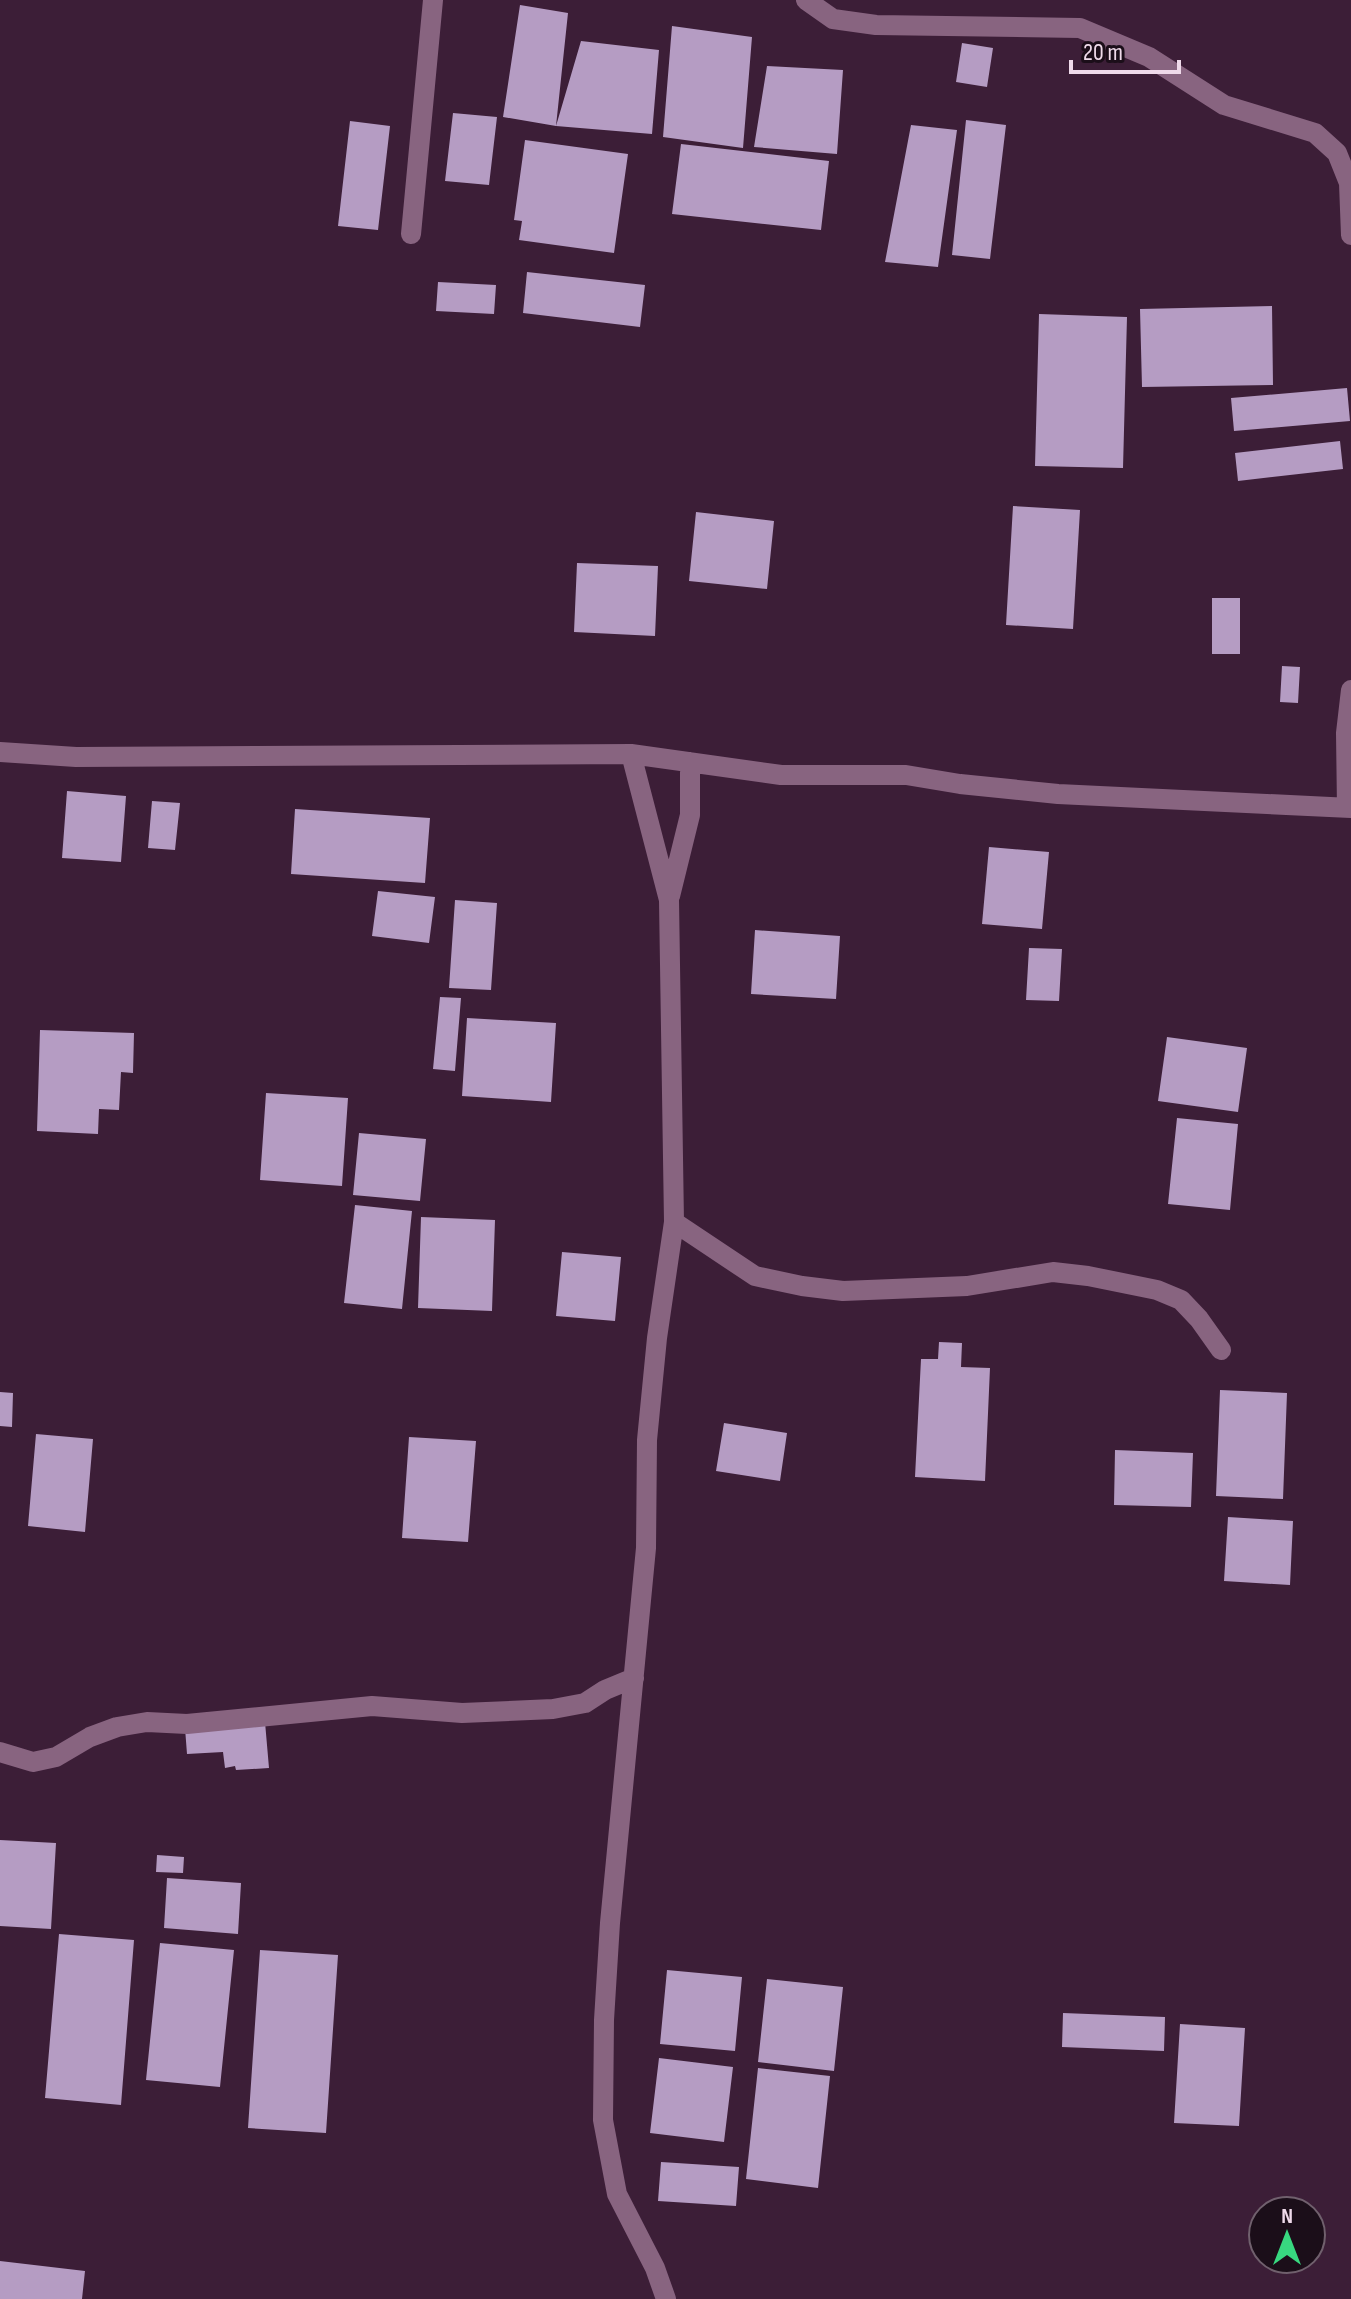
<svg xmlns="http://www.w3.org/2000/svg" width="1351" height="2299" font-family="'Sofia Sans Condensed',sans-serif">
<style>
.building{fill:#b59cc3}
.lines{fill:none;stroke-linecap:round;stroke-linejoin:round}
.street{stroke:#886480;stroke-width:20}
</style>
<rect width="100%" height="100%" fill="#3c1e37"/>
<path class="building" d="M 520,5 L 568,13 L 556,126 L 503,117 Z
M 672,26 L 752,37 L 743,148 L 663,137 Z
M 581,41 L 659,50 L 652,134 L 556,126 Z
M 962,43 L 993,48 L 987,87 L 956,82 Z
M 767,66 L 843,70 L 837,154 L 754,147 Z
M 453,113 L 497,117 L 489,185 L 445,181 Z
M 966,120 L 1006,125 L 990,259 L 952,255 Z
M 350,121 L 390,126 L 378,230 L 338,226 Z
M 911,125 L 957,130 L 938,267 L 885,262 Z
M 525,140 L 628,154 L 614,253 L 519,240 L 522,221 L 514,220 Z
M 681,144 L 829,161 L 821,230 L 672,214 Z
M 527,272 L 645,285 L 640,327 L 523,313 Z
M 438,282 L 496,285 L 494,314 L 436,311 Z
M 1272,306 L 1273,385 L 1142,387 L 1140,309 Z
M 1039,314 L 1127,317 L 1123,468 L 1035,466 Z
M 1347,388 L 1350,421 L 1234,431 L 1231,398 Z
M 1340,441 L 1343,469 L 1238,481 L 1235,453 Z
M 1013,506 L 1080,510 L 1073,629 L 1006,625 Z
M 696,512 L 774,521 L 767,589 L 689,581 Z
M 577,563 L 658,566 L 655,636 L 574,632 Z
M 1212,598 L 1240,598 L 1240,654 L 1212,654 Z
M 1282,666 L 1300,667 L 1298,703 L 1280,702 Z
M 67,791 L 126,796 L 121,862 L 62,858 Z
M 152,801 L 180,803 L 175,850 L 148,848 Z
M 295,809 L 430,818 L 425,883 L 291,874 Z
M 989,847 L 1049,852 L 1042,929 L 982,924 Z
M 378,891 L 435,897 L 429,943 L 372,936 Z
M 455,900 L 497,903 L 491,990 L 449,988 Z
M 755,930 L 840,936 L 836,999 L 751,994 Z
M 1029,948 L 1062,949 L 1059,1001 L 1026,1000 Z
M 440,997 L 461,998 L 455,1071 L 433,1069 Z
M 467,1018 L 556,1023 L 551,1102 L 462,1096 Z
M 40,1030 L 134,1033 L 133,1073 L 121,1072 L 119,1110 L 99,1109 L 98,1134 L 37,1131 Z
M 1167,1037 L 1247,1048 L 1238,1112 L 1158,1101 Z
M 266,1093 L 348,1098 L 342,1186 L 260,1180 Z
M 1177,1118 L 1238,1124 L 1230,1210 L 1168,1204 Z
M 359,1133 L 426,1139 L 420,1201 L 353,1195 Z
M 355,1205 L 412,1211 L 402,1309 L 344,1303 Z
M 421,1217 L 495,1220 L 492,1311 L 418,1308 Z
M 562,1252 L 621,1257 L 615,1321 L 556,1316 Z
M 939,1342 L 962,1343 L 961,1367 L 990,1368 L 985,1481 L 915,1477 L 921,1359 L 938,1359 Z
M 1220,1390 L 1287,1393 L 1283,1499 L 1216,1496 Z
M 0,1392 L 13,1393 L 12,1427 L 0,1426 Z
M 724,1423 L 787,1433 L 780,1481 L 716,1471 Z
M 36,1434 L 93,1439 L 85,1532 L 28,1526 Z
M 409,1437 L 476,1441 L 468,1542 L 402,1538 Z
M 1115,1450 L 1193,1453 L 1191,1507 L 1114,1505 Z
M 1228,1517 L 1293,1521 L 1290,1585 L 1224,1581 Z
M 265,1722 L 269,1768 L 236,1770 L 235,1766 L 225,1768 L 223,1752 L 187,1754 L 185,1728 Z
M 0,1840 L 56,1843 L 51,1929 L 0,1926 Z
M 157,1855 L 184,1857 L 183,1873 L 156,1872 Z
M 167,1878 L 241,1883 L 238,1934 L 164,1928 Z
M 59,1934 L 134,1940 L 121,2105 L 45,2098 Z
M 160,1943 L 234,1950 L 220,2087 L 146,2080 Z
M 260,1950 L 338,1955 L 326,2133 L 248,2128 Z
M 667,1970 L 742,1977 L 735,2051 L 660,2044 Z
M 767,1979 L 843,1987 L 834,2071 L 758,2062 Z
M 1063,2013 L 1165,2017 L 1164,2051 L 1062,2047 Z
M 1180,2024 L 1245,2028 L 1239,2126 L 1174,2123 Z
M 659,2058 L 733,2067 L 724,2142 L 650,2133 Z
M 758,2068 L 830,2076 L 818,2188 L 746,2179 Z
M 661,2162 L 739,2167 L 736,2206 L 658,2201 Z
M 0,2261 L 85,2271 L 82,2299 L 0,2299 Z"/>
<g class="lines">
<path class="street" d="M 806,0 L 833,19 L 876,25 L 1080,28 L 1149,57 L 1224,105 L 1315,133 L 1337,153 L 1349,183 L 1351,235
M 411,234 L 433,0
M 0,752 L 76,757 L 631,754 L 781,775 L 906,775 L 960,784 L 1058,794 L 1351,808
M 631,754 L 669,900 L 674,1222 L 657,1338 L 647,1440 L 646,1548 L 610,1923 L 604,2020 L 603,2120 L 617,2194 L 655,2268 L 666,2299
M 1347,808 L 1346,733 L 1351,690
M 670,896 L 690,815 L 690,762
M 674,1222 L 755,1276 L 802,1286 L 843,1291 L 967,1286 L 1053,1272 L 1088,1276 L 1157,1290 L 1181,1300 L 1199,1319 L 1221,1350
M 0,1752 L 33,1762 L 56,1757 L 90,1737 L 117,1727 L 147,1722 L 187,1724 L 372,1706 L 462,1713 L 553,1709 L 585,1703 L 605,1690 L 634,1678"/>
</g>
<g transform="translate(1287 2235)"><circle r="38" fill="#1b0e19" stroke="#70606d" stroke-width="2"/>
<path d="M0-6L14 30L0 20L-14 30Z" fill="#38d880"/>
<text y="-12" font-size="22" font-weight="bold" text-anchor="middle" fill="#efdaea">N</text>
</g>
<path d="M1071 60v12h108v-12" fill="none" stroke="#efdaea" stroke-width="4"/>
<text x="1083" y="60" font-size="24" fill="#efdaea" stroke="#1b0e19" stroke-width="6" paint-order="stroke">20 m</text>
</svg>
